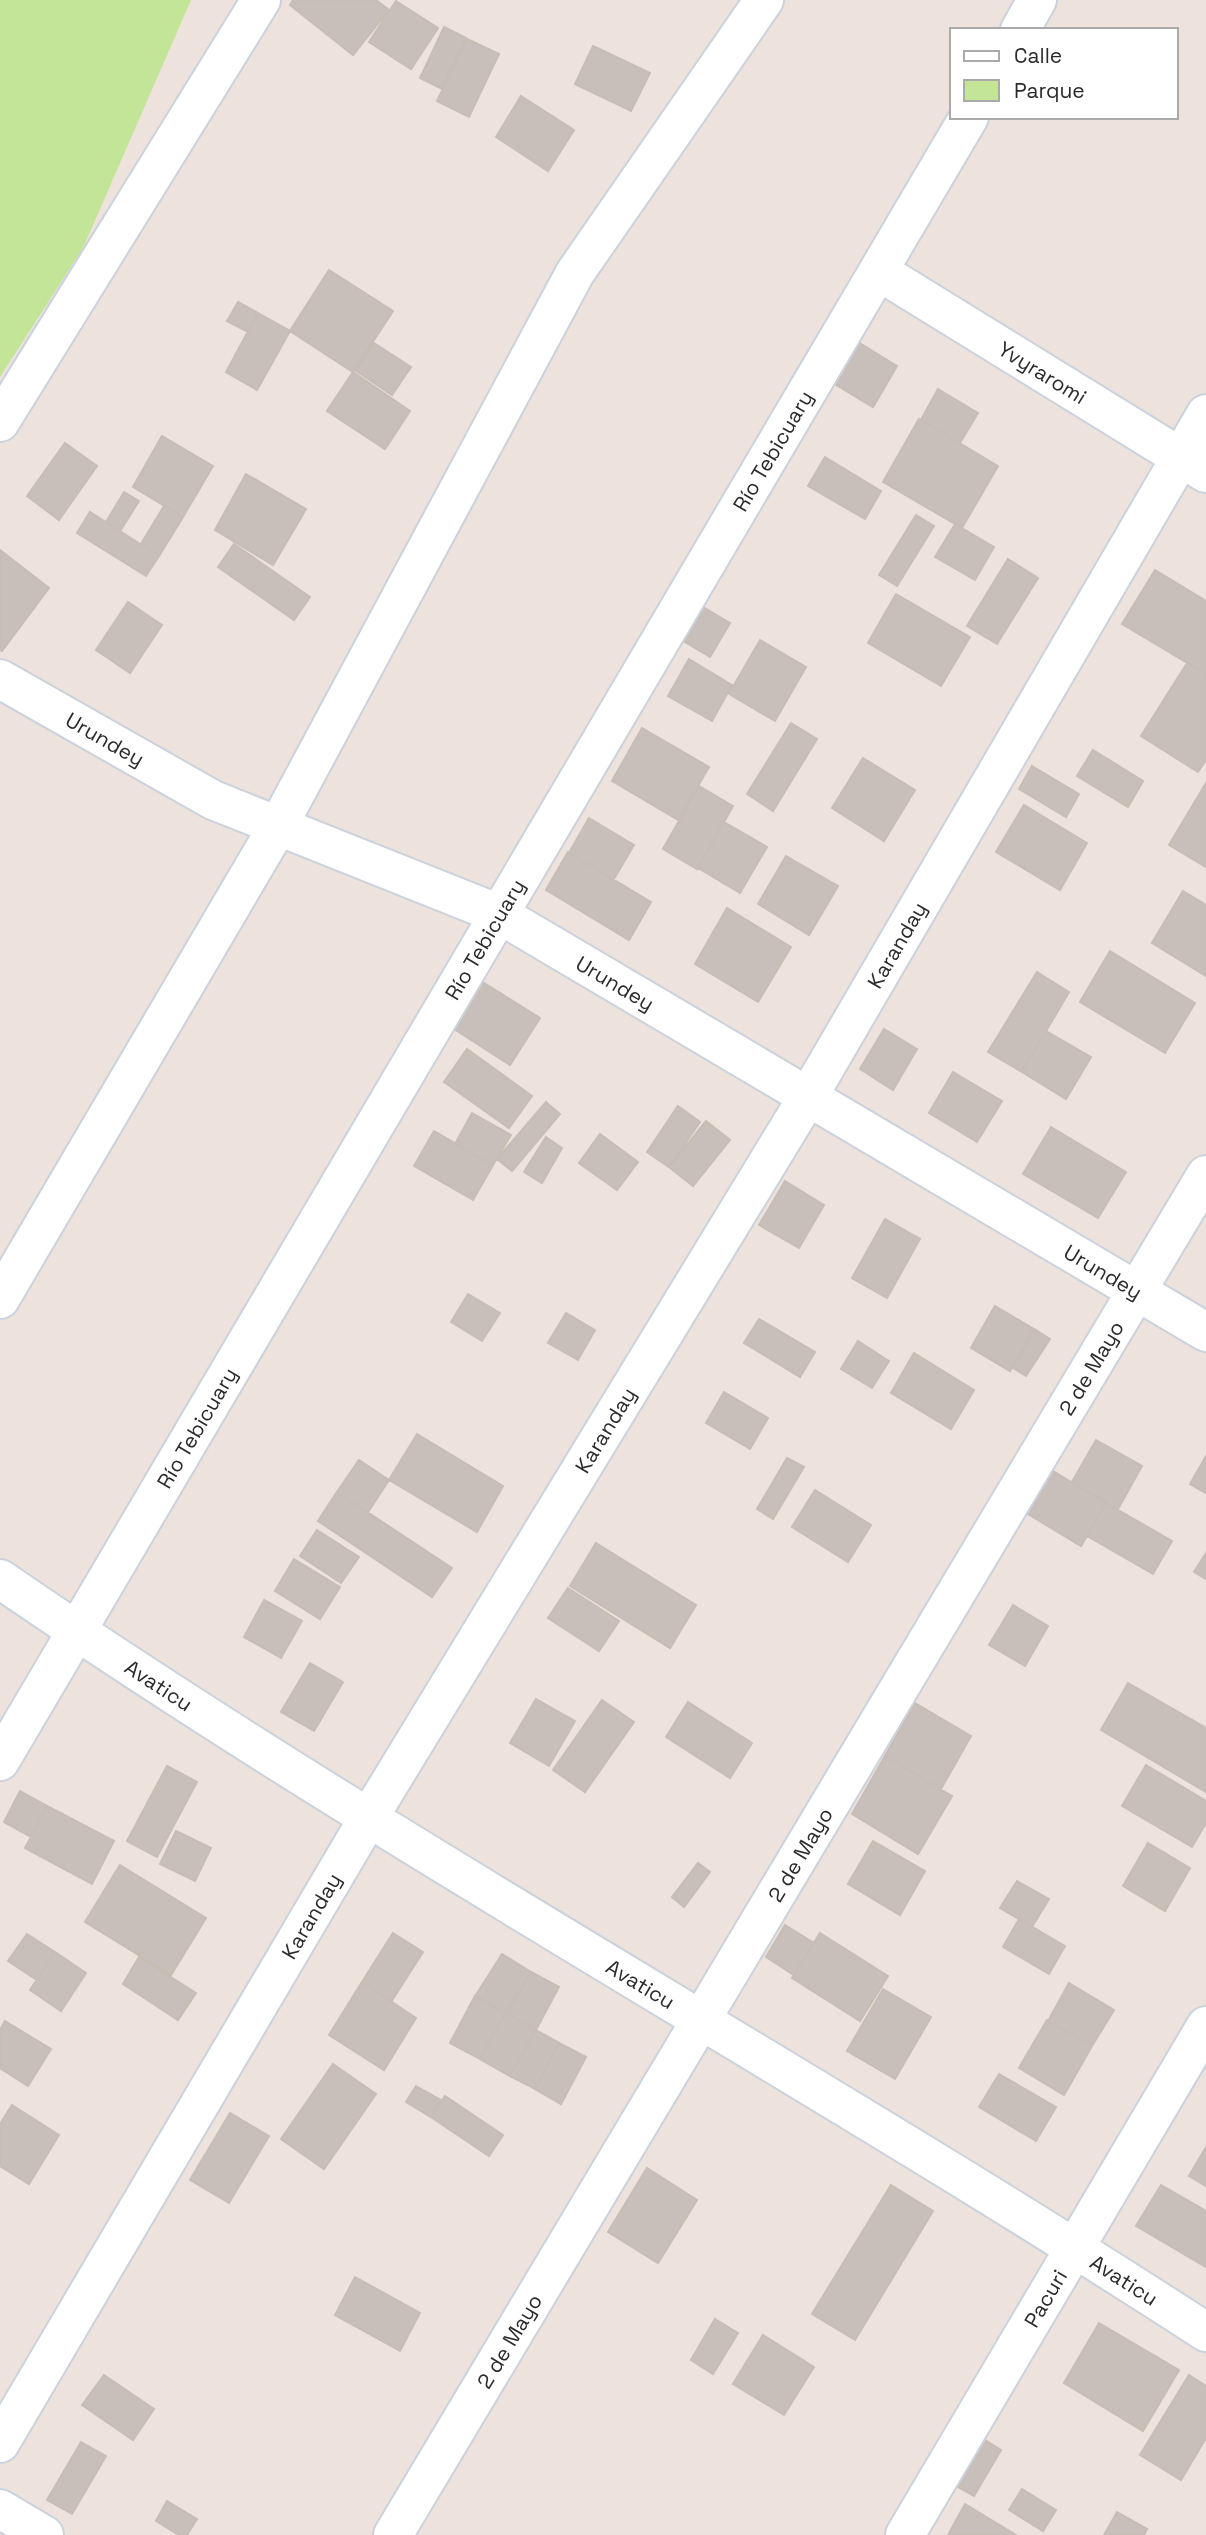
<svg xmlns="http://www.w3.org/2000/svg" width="1206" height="2535" font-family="'Space Grotesk',sans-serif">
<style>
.green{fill:#c2e597}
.building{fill:#c8bfbb;stroke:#c8bdb5;stroke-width:2}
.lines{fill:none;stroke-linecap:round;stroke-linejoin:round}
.street-casing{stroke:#cad2dd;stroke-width:42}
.street{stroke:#fff;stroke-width:38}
.labels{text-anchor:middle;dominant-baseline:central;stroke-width:7;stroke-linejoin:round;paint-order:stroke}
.street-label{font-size:21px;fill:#2a2a2a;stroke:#fff}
</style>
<rect width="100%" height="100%" fill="#ede2dc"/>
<path class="green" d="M 0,0 L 191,0 L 83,248 L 0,377 Z"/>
<path class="building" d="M 293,0 L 376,0 L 389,10 L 353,55 L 290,5 Z
M 396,1 L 438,28 L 411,69 L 369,42 Z
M 444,27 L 466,38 L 442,89 L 420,78 Z
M 467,39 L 499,54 L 469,117 L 437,101 Z
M 593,46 L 650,73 L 631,111 L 575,84 Z
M 521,96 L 574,130 L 548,171 L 496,137 Z
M 329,270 L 393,311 L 353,372 L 290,331 Z
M 238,302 L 258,313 L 248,332 L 227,321 Z
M 258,313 L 290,331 L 257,390 L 226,372 Z
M 853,339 L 897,366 L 873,407 L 828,380 Z
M 374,343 L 411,367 L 392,395 L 356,371 Z
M 353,372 L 410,411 L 385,449 L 327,411 Z
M 938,389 L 978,413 L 960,443 L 921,420 Z
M 919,419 L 998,466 L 962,528 L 883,482 Z
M 162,436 L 213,466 L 183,517 L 133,487 Z
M 65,443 L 97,466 L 59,520 L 27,496 Z
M 825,457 L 881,491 L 865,519 L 808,486 Z
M 246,474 L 306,509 L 273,565 L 215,530 Z
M 124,492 L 139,501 L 120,531 L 106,522 Z
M 164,506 L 183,517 L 159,556 L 141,544 Z
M 90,512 L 159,556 L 146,576 L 77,533 Z
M 916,515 L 934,526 L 897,586 L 879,575 Z
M 955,524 L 994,547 L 975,580 L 935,557 Z
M 234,544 L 310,597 L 294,620 L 218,567 Z
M 0,550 L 49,588 L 2,651 L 0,650 Z
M 1008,559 L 1038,578 L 997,644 L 967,626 Z
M 1155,570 L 1206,601 L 1206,674 L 1122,624 Z
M 896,594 L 970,637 L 941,686 L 868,643 Z
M 128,602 L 162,625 L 130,673 L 96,650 Z
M 698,604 L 730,623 L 710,657 L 678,638 Z
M 760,640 L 806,667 L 775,721 L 729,694 Z
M 689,659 L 732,685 L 712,721 L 668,696 Z
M 1187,663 L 1206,674 L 1206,760 L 1198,772 L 1141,736 Z
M 791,723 L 817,739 L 773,811 L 747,794 Z
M 642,728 L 709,767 L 678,820 L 612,781 Z
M 1093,750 L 1143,781 L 1128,807 L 1077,776 Z
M 863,758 L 915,790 L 884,841 L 832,808 Z
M 1032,766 L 1079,794 L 1066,817 L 1019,789 Z
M 1206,783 L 1206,867 L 1169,845 Z
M 699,786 L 733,806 L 697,869 L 663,849 Z
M 1024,805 L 1087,843 L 1060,890 L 996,852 Z
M 589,818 L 634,845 L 614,879 L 569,853 Z
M 724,822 L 767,847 L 740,893 L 698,868 Z
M 568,852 L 651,902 L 629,940 L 546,890 Z
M 786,856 L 838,886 L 809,935 L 758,904 Z
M 1183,891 L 1206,905 L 1206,976 L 1152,943 Z
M 727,908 L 791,947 L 758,1002 L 695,964 Z
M 1110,951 L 1195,1003 L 1165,1053 L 1080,1002 Z
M 1037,972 L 1069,992 L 1022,1072 L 988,1052 Z
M 481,981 L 540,1018 L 510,1065 L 451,1027 Z
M 884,1029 L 917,1049 L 893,1090 L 860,1069 Z
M 1046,1031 L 1091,1057 L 1066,1099 L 1022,1072 Z
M 467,1049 L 532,1096 L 509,1128 L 444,1082 Z
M 953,1072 L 1002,1101 L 977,1142 L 929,1113 Z
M 546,1102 L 560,1114 L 512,1171 L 497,1159 Z
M 678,1106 L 700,1122 L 669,1167 L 647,1152 Z
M 472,1113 L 511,1135 L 493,1165 L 455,1144 Z
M 706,1121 L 730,1140 L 693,1186 L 669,1167 Z
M 1051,1127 L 1126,1172 L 1098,1218 L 1023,1174 Z
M 434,1131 L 493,1165 L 473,1200 L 414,1166 Z
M 600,1134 L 638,1162 L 617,1190 L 579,1163 Z
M 546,1137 L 562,1148 L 542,1183 L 524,1172 Z
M 785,1181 L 824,1205 L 799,1248 L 759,1225 Z
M 885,1219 L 920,1239 L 887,1298 L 852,1278 Z
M 468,1294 L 500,1313 L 482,1341 L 451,1322 Z
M 995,1306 L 1034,1329 L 1010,1371 L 971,1348 Z
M 566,1313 L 595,1330 L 578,1360 L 548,1343 Z
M 759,1319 L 815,1352 L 800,1377 L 744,1343 Z
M 1036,1330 L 1050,1339 L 1026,1376 L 1013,1368 Z
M 858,1341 L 889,1361 L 872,1388 L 841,1369 Z
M 914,1353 L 974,1390 L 951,1429 L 891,1393 Z
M 724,1392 L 768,1418 L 750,1449 L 706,1423 Z
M 417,1434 L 503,1486 L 477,1532 L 389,1480 Z
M 1096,1440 L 1142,1466 L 1118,1509 L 1072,1482 Z
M 1206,1456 L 1206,1493 L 1190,1484 Z
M 787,1458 L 804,1467 L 773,1519 L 757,1509 Z
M 359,1460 L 389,1480 L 368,1512 L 337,1492 Z
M 1048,1468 L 1106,1503 L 1081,1546 L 1023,1511 Z
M 815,1490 L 871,1525 L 848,1562 L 792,1527 Z
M 337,1492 L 452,1568 L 432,1597 L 318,1521 Z
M 1106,1503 L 1172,1541 L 1153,1574 L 1087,1536 Z
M 317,1530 L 359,1557 L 341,1583 L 300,1556 Z
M 596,1543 L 696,1605 L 670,1648 L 570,1586 Z
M 1206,1553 L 1206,1579 L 1194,1572 Z
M 294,1559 L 340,1587 L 320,1619 L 275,1591 Z
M 568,1588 L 619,1621 L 599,1651 L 548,1618 Z
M 264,1600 L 302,1621 L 281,1658 L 244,1637 Z
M 1013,1605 L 1048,1626 L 1025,1666 L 989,1645 Z
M 310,1663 L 343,1682 L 314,1731 L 281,1712 Z
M 1128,1683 L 1206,1728 L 1206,1792 L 1101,1730 Z
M 536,1699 L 575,1721 L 549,1766 L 510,1743 Z
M 602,1700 L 634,1722 L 585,1792 L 553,1770 Z
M 688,1702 L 752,1743 L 730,1778 L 666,1737 Z
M 915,1703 L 971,1736 L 941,1789 L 885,1756 Z
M 885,1756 L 952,1796 L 918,1854 L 852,1814 Z
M 1146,1765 L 1206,1801 L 1206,1823 L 1192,1847 L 1122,1806 Z
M 167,1766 L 197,1782 L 157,1857 L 127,1841 Z
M 20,1791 L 47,1806 L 31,1837 L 4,1822 Z
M 47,1806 L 114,1841 L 92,1884 L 25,1848 Z
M 176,1831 L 211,1848 L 195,1881 L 160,1864 Z
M 873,1841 L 925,1871 L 900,1915 L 848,1884 Z
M 1148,1843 L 1190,1868 L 1165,1911 L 1123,1886 Z
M 698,1863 L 710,1872 L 684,1907 L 672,1897 Z
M 120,1865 L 206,1918 L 171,1975 L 85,1922 Z
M 1017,1881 L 1049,1899 L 1032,1927 L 1000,1908 Z
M 1019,1919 L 1065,1946 L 1049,1974 L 1003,1947 Z
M 785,1925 L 814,1943 L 794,1975 L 766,1957 Z
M 393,1933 L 423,1952 L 391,2002 L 362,1982 Z
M 820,1933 L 888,1976 L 860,2021 L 792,1978 Z
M 27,1934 L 55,1952 L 37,1980 L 8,1961 Z
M 55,1952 L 86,1973 L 61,2011 L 30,1990 Z
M 502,1954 L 531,1972 L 505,2013 L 476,1995 Z
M 139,1957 L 196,1993 L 178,2020 L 123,1984 Z
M 531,1972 L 559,1987 L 536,2030 L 507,2014 Z
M 362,1982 L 416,2018 L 384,2070 L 329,2035 Z
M 1069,1983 L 1114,2010 L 1092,2046 L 1048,2021 Z
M 883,1989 L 931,2017 L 895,2079 L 847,2051 Z
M 475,1996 L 505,2013 L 480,2059 L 450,2043 Z
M 505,2013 L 536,2030 L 510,2076 L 480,2059 Z
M 1047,2020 L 1092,2046 L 1064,2095 L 1019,2068 Z
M 5,2021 L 51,2049 L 28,2086 L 0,2068 L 0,2030 Z
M 536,2030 L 559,2043 L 535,2089 L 510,2076 Z
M 559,2043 L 586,2057 L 561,2104 L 535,2089 Z
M 333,2064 L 376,2094 L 324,2169 L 281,2139 Z
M 999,2074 L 1056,2107 L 1036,2141 L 979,2107 Z
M 416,2086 L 441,2100 L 431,2117 L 406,2102 Z
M 445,2096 L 503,2135 L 489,2156 L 431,2117 Z
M 12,2105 L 59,2135 L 29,2184 L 0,2166 L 0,2124 Z
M 230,2113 L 269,2136 L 229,2203 L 190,2180 Z
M 1206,2147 L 1206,2186 L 1189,2176 Z
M 647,2168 L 697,2200 L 658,2263 L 608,2232 Z
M 891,2185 L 933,2211 L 855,2340 L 812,2314 Z
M 1161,2185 L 1206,2211 L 1206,2267 L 1136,2226 Z
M 355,2277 L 420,2313 L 400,2351 L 335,2315 Z
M 715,2319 L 738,2333 L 713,2374 L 691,2360 Z
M 1099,2323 L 1179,2370 L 1143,2431 L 1064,2383 Z
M 763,2335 L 814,2367 L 784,2415 L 733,2384 Z
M 104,2375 L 154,2409 L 133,2440 L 82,2405 Z
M 1189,2375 L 1206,2386 L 1206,2438 L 1181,2480 L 1140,2455 Z
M 985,2440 L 1001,2450 L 974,2496 L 958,2487 Z
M 81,2442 L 106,2456 L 72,2514 L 47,2500 Z
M 1022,2489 L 1056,2510 L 1043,2531 L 1009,2510 Z
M 167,2501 L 197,2519 L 187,2535 L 179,2535 L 156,2521 Z
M 965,2504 L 1016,2535 L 948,2535 Z
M 1117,2512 L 1147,2529 L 1144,2535 L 1104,2535 Z"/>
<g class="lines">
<g class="street-casing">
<g id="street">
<path d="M 1020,30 L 1037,0"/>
<path id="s1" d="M 880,272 L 1206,473"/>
<path d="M 0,422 L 261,0"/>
<path id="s2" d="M 0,679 L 213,800 L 499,914 L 1206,1332"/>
<path d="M 0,1299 L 278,826 L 575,273 L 764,0"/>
<path id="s3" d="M 0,1579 C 391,1847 808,2074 1206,2332"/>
<path id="s4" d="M 0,1761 L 969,117"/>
<path id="s5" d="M 0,2443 L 369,1817 L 809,1095 L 1206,414"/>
<path d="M 0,2509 L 44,2535"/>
<path id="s6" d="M 393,2535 L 1206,1175"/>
<path id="s7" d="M 905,2535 L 1206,2026"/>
</g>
</g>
<use href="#street" class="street"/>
</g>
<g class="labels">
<g class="street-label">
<text stroke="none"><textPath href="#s1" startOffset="191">Yvyraromi</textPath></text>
<text stroke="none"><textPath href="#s4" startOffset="1521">Río Tebicuary</textPath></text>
<text stroke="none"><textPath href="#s2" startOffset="121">Urundey</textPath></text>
<text stroke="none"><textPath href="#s4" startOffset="954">Río Tebicuary</textPath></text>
<text stroke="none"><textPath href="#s5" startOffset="1746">Karanday</textPath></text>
<text stroke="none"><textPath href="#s2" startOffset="688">Urundey</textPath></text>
<text stroke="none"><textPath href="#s2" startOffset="1255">Urundey</textPath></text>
<text stroke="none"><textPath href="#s6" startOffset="1360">2 de Mayo</textPath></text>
<text stroke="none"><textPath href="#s4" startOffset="387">Río Tebicuary</textPath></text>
<text stroke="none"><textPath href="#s5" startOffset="1180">Karanday</textPath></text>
<text stroke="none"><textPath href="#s3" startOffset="191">Avaticu</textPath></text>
<text stroke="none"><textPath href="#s6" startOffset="793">2 de Mayo</textPath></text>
<text stroke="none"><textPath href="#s5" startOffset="612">Karanday</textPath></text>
<text stroke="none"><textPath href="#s3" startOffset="758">Avaticu</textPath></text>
<text stroke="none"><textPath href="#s3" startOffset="1325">Avaticu</textPath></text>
<text stroke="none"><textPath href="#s7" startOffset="275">Pacuri</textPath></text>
<text stroke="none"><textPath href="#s6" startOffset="226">2 de Mayo</textPath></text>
</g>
</g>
<rect x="950" y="28" width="228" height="91" fill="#ffffff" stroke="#aaaaaa" stroke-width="2"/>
<rect x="964" y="51" width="35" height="10" fill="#ffffff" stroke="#aaaaaa" stroke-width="2"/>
<text x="1014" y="63" font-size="21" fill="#2a2a2a">Calle</text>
<rect x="964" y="80" width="35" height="21" fill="#c2e597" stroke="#aaaaaa" stroke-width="2"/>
<text x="1014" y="98" font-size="21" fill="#2a2a2a">Parque</text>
</svg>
